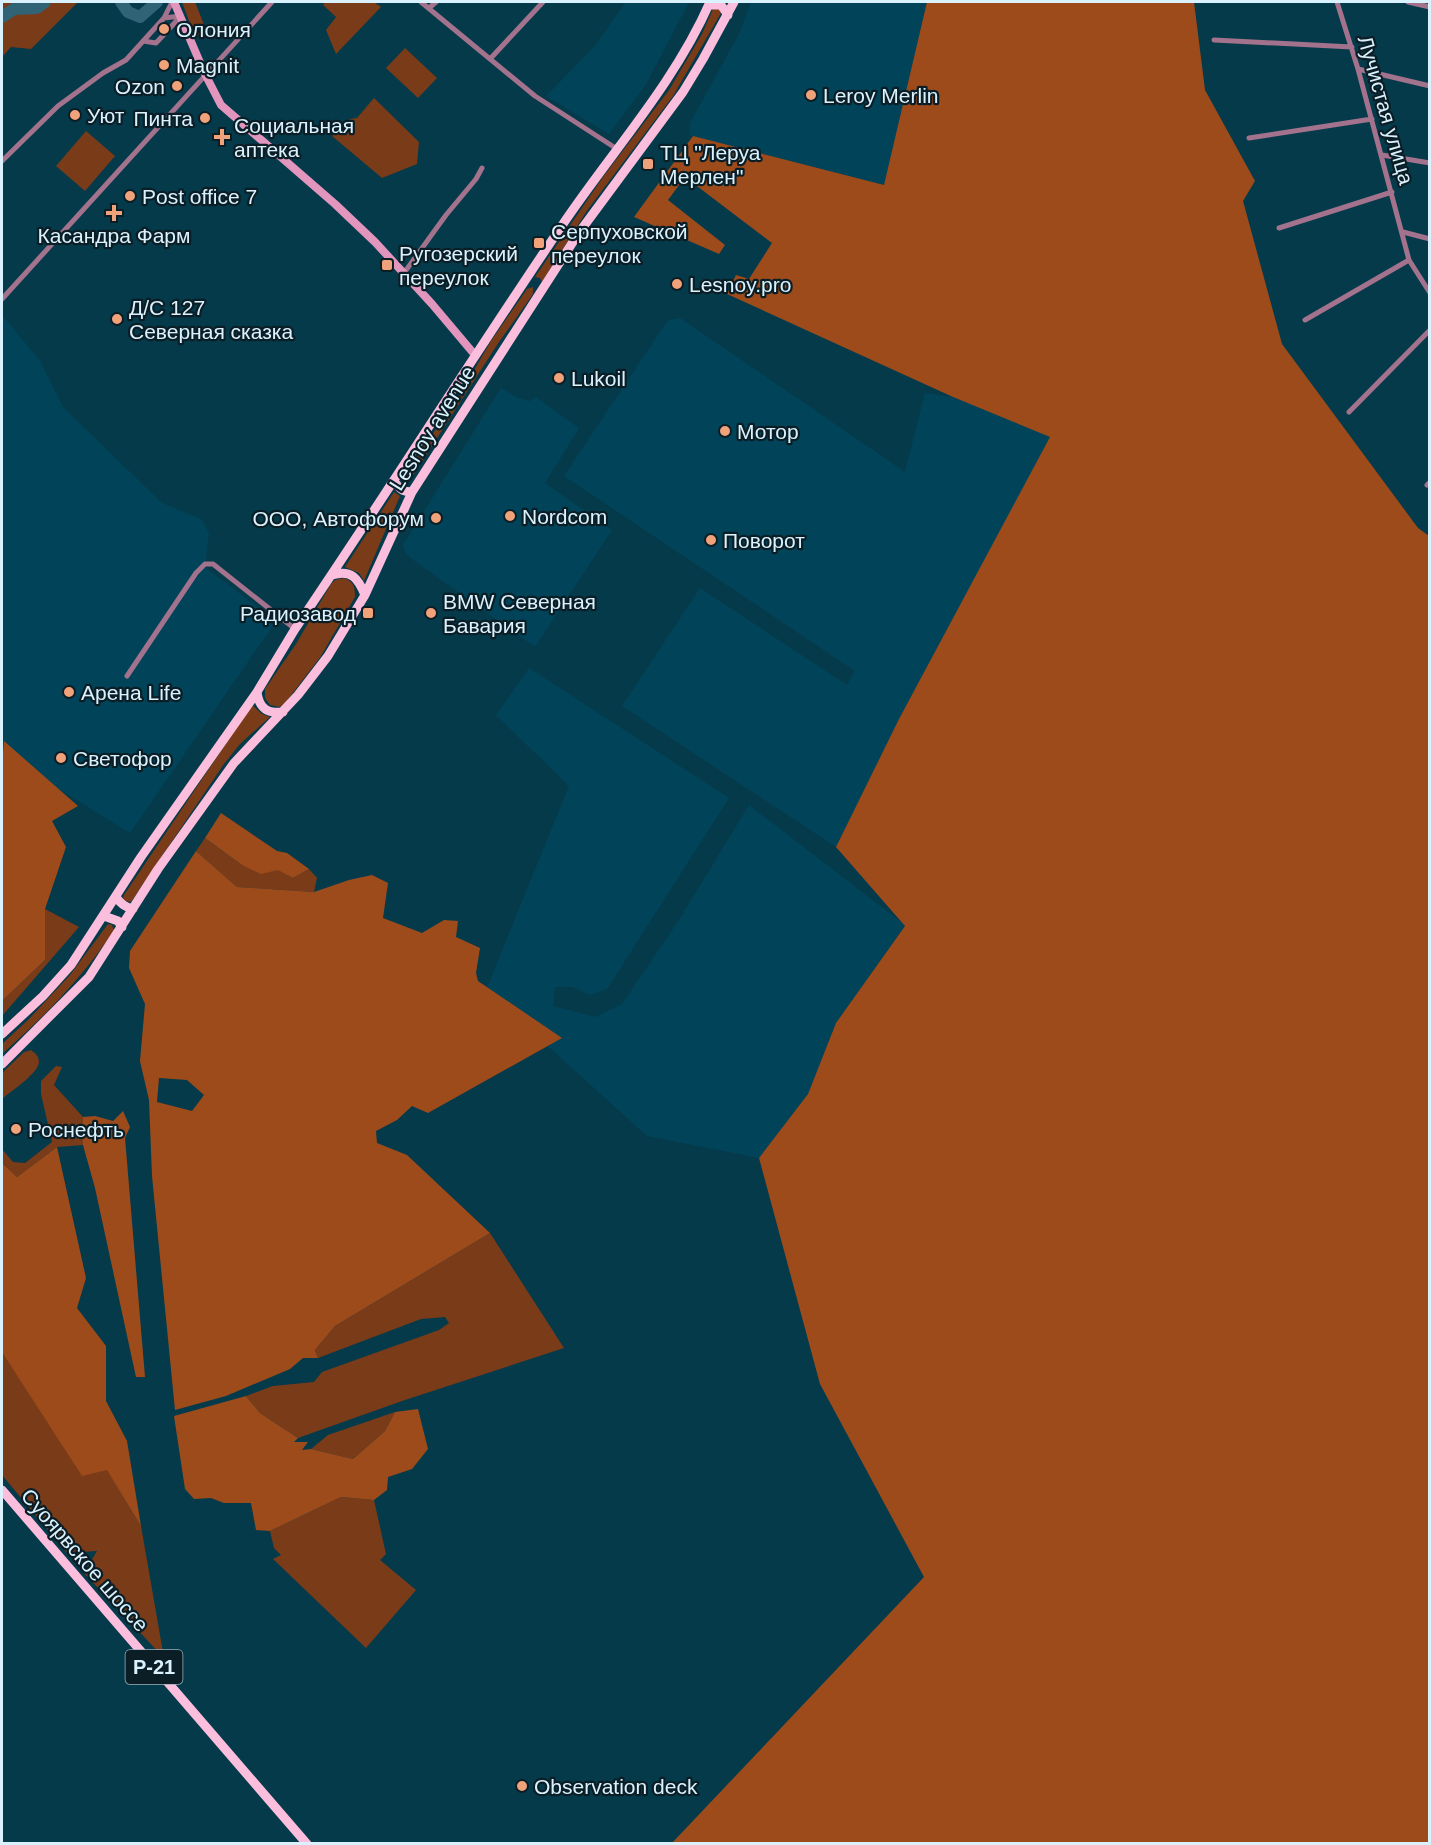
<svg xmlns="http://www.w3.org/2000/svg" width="1431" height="1845" font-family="Arial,sans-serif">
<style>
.built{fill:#01445a}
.green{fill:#7a3b18}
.forest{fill:#9e4b1b;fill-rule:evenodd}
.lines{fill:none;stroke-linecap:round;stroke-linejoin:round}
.river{stroke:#316377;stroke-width:12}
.street{stroke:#a3728c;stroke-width:5}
.secondary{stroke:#e295bd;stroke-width:8}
.primary{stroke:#fbbedd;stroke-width:9}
.poi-dot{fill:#f0a27a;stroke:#0b1e26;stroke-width:2}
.labels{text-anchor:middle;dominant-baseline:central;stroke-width:4.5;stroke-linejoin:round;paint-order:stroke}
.shield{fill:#0b1e26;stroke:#9cb2bd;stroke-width:1.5}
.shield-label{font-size:20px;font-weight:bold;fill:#daf2fe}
.poi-label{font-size:21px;fill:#daf2fe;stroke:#0b1e26;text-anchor:start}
.street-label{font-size:21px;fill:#daf2fe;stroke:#0b1e26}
</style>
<rect width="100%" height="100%" fill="#053a4b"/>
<path class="built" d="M 626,2 L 689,2 L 645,86 L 609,134 L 546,96 L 595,46 Z
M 751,2 L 927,2 L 884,185 L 689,135 L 690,123 L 739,34 Z
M 2,315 L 40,361 L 63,407 L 162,503 L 201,519 L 209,533 L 205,567 L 276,621 L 130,833 L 57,788 L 2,766 Z
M 680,318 L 905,472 L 925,393 L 953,397 L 1051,437 L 899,719 L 836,847 L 622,706 L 700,588 L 847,685 L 855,671 L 564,476 L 668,320 Z
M 501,388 L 518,398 L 530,401 L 536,397 L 579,428 L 545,483 L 612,530 L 535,647 L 412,559 L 406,554 L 403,545 Z
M 529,668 L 729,798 L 607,989 L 590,995 L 572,987 L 555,987 L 553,1006 L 595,1017 L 622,1004 L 679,920 L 749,805 L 905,925 L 836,1023 L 808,1094 L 759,1158 L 647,1136 L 486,990 L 569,786 L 496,715 Z"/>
<path class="green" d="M 2,2 L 78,2 L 31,49 L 11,47 L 2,57 Z
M 182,2 L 195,2 L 207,32 L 195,37 Z
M 325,2 L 374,2 L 381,7 L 336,54 L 326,30 L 336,17 L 323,5 Z
M 719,7 L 721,13 L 673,96 L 586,212 L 542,282 L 540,278 L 535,277 L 603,177 L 669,90 L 702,34 L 713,9 Z
M 405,48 L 437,78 L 418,98 L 386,68 Z
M 374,98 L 419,142 L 417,164 L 382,178 L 332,136 L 350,119 L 357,118 Z
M 86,131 L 115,156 L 85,191 L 56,166 Z
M 533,287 L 533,294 L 497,345 L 410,480 L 405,482 L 402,476 L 455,403 L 491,341 L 527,289 Z
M 394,492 L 400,496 L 364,581 L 359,573 L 345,567 Z
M 344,578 C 354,582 355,587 355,597 L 321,656 L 286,702 L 280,707 L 270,705 L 265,698 L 265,689 L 296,644 L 331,584 L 335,580 Z
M 252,705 L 262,714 L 270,717 L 240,744 L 224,764 L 131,902 L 122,900 L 124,895 Z
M 205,838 L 242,865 L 278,869 L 293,878 L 309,869 L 317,878 L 314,892 L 237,887 L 196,851 Z
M 45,909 L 79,927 L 2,1016 L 2,1001 L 45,960 Z
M 108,924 L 112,925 L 114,931 C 79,981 47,1014 2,1054 L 2,1044 L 29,1019 L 70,975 Z
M 31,1050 C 35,1053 39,1056 39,1062 C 38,1074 11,1091 2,1099 L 2,1073 L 24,1052 Z
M 56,1066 L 62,1067 L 54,1085 L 83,1117 L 83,1145 L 57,1147 L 17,1177 L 2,1163 L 2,1149 L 13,1162 L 25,1163 L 52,1142 L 41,1094 L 41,1081 Z
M 490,1233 L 564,1348 L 402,1401 L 298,1438 L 260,1413 L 246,1396 L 273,1386 L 314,1382 L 322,1372 L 439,1330 L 449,1323 L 445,1317 L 421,1319 L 318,1358 L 315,1350 L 335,1326 Z
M 2,1352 L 107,1469 L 141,1526 L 164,1658 L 84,1573 L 97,1551 L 67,1553 L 2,1475 Z
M 395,1412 L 385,1431 L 353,1459 L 311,1449 L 328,1435 Z
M 341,1497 L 374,1500 L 386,1554 L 380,1560 L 416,1590 L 366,1648 L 273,1559 L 281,1555 L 274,1548 L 270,1531 Z"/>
<path class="forest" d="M 927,2 L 1194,2 L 1205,90 L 1255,181 L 1243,201 L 1282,344 L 1418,528 L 1429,536 L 1429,1843 L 672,1843 L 924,1577 L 820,1384 L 759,1158 L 808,1094 L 836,1023 L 905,926 L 836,847 L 899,719 L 1050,437 L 953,397 L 727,294 L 736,275 L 749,279 L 772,243 L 685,177 L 668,200 L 725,245 L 719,254 L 634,217 L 693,136 L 884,185 Z
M 4,741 L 78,806 L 52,821 L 66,847 L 45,909 L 45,960 L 2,1001 L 2,764 Z
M 221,813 L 277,851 L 287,853 L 309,869 L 293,878 L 278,870 L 261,874 L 242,865 L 205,838 Z
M 196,851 L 237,887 L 314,892 L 349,880 L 372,875 L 388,883 L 383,918 L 422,933 L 444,920 L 458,921 L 456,937 L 480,948 L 476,973 L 478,981 L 562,1038 L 428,1113 L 412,1106 L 397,1120 L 376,1131 L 377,1143 L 407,1155 L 490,1233 L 335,1326 L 315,1350 L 318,1358 L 303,1358 L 290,1369 L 226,1396 L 175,1410 L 152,1176 L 149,1100 L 140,1061 L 145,1004 L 129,968 L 130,951 ZM 159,1078 L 187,1080 L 204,1095 L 192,1111 L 157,1102 Z
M 123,1111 L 130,1127 L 125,1138 L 145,1377 L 136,1377 L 95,1188 L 83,1145 L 83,1117 L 95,1116 L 113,1121 Z
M 57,1147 L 86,1278 L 77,1308 L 106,1346 L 106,1401 L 127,1441 L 141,1526 L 107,1470 L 82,1476 L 2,1352 L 2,1163 L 17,1177 Z
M 246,1396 L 260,1413 L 298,1438 L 294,1442 L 308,1442 L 302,1450 L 311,1449 L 353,1459 L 385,1431 L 395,1412 L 418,1409 L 428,1449 L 412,1469 L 388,1477 L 387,1490 L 374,1500 L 341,1497 L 270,1531 L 256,1530 L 251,1503 L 224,1503 L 211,1498 L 194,1499 L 185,1489 L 174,1416 Z"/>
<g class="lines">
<path class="river" d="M 121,2 L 128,12 L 140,17 L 157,2
M 2,17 L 14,9 L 37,8 L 45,2"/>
<path class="street" d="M 421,2 L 535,96 L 617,149
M 1337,2 L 1358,69 L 1409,260 L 1430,293
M 1408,2 L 1430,7
M 429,8 L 436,2
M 164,18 L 181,16
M 1214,40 L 1352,47
M 143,41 L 156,43 L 181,16
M 490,59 L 543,2
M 1358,69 L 1430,86
M 1249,138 L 1372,119
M 1382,155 L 1430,163
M 2,161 L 58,106 L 103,73 L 126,60 L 164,18 L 172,2
M 1279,228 L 1392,192
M 1403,232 L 1430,239
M 404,273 L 446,215 L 476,179 L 482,168
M 2,299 L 272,2
M 1305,320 L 1409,260
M 1349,412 L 1430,330
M 1427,485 L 1430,482
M 127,676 L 196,573 L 205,564 L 213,564 L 295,629"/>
<path class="secondary" d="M 174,2 L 205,74 L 221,105 L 335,204 L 375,242 L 432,304 L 475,355"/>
<path class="primary" d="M 709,5 L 721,5 L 728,15
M 394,481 C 399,488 402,492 412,492
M 332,575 C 351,569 358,578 365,595
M 257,692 C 259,708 267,714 283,712
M 116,897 C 121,904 125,907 133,909
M 104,916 L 118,921 L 122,927
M 2,1034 L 43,996 L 71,965 L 141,857 L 257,692 L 295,629 C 386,495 472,358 563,224 C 613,150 674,84 710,2
M 2,1064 L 89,977 L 158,869 L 234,763 L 298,695 L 328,656 L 365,595 L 412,492 L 578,234 L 683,92 L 703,59 L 734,2
M 2,1490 L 307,1844"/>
</g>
<g class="poi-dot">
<circle cx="164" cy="29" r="6"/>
<circle cx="164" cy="65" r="6"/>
<circle cx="177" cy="86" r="6"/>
<circle cx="811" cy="95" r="6"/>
<circle cx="75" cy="115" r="6"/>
<circle cx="205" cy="118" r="6"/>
<path d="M219 128h6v6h6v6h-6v6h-6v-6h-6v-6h6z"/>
<rect x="642" y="158" width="12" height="12" rx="3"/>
<circle cx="130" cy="196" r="6"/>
<path d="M111 204h6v6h6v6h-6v6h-6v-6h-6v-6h6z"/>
<rect x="533" y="237" width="12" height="12" rx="3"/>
<rect x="381" y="259" width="12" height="12" rx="3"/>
<circle cx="677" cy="284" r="6"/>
<circle cx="117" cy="319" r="6"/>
<circle cx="559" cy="378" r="6"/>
<circle cx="725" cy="431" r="6"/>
<circle cx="510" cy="516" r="6"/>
<circle cx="436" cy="518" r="6"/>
<circle cx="711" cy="540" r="6"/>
<rect x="362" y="607" width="12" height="12" rx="3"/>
<circle cx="431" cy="613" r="6"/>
<circle cx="69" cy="692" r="6"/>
<circle cx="61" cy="758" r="6"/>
<circle cx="16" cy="1129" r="6"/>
<circle cx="522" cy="1786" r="6"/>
</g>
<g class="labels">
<rect class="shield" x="125.5" y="1650" width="57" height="34" rx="4.5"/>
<g class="shield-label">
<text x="154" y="1667">Р-21</text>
</g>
<g class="poi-label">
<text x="176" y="29">Олония</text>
<text x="176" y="65">Magnit</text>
<text x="165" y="86" text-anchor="end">Ozon</text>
<text x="823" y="95">Leroy Merlin</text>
<text x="87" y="115">Уют</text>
<text x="193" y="118" text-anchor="end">Пинта</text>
<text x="234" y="125">Социальная<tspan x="234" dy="24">аптека</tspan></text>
<text x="660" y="152">ТЦ "Леруа<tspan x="660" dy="24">Мерлен"</tspan></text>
<text x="142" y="196">Post office 7</text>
<text x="551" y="231">Серпуховской<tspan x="551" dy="24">переулок</tspan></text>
<text x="114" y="235" text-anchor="middle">Касандра Фарм</text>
<text x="399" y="253">Ругозерский<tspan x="399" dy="24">переулок</tspan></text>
<text x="689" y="284">Lesnoy.pro</text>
<text x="129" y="307">Д/С 127<tspan x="129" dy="24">Северная сказка</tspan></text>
<text x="571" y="378">Lukoil</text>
<text x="737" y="431">Мотор</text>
<text x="522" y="516">Nordcom</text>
<text x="424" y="518" text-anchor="end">ООО, Автофорум</text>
<text x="723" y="540">Поворот</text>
<text x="443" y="601">BMW Северная<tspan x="443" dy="24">Бавария</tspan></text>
<text x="356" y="613" text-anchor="end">Радиозавод</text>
<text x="81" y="692">Арена Life</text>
<text x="73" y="758">Светофор</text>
<text x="28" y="1129">Роснефть</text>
<text x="534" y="1786">Observation deck</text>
</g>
<g class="street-label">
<text transform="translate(1386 110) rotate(74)">Лучистая улица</text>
<text transform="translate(432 428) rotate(-58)">Lesnoy avenue</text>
<text transform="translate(85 1560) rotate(49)">Суоярвское шоссе</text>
</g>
</g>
<rect width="1431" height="1845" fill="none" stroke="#daf2fe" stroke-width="6"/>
</svg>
